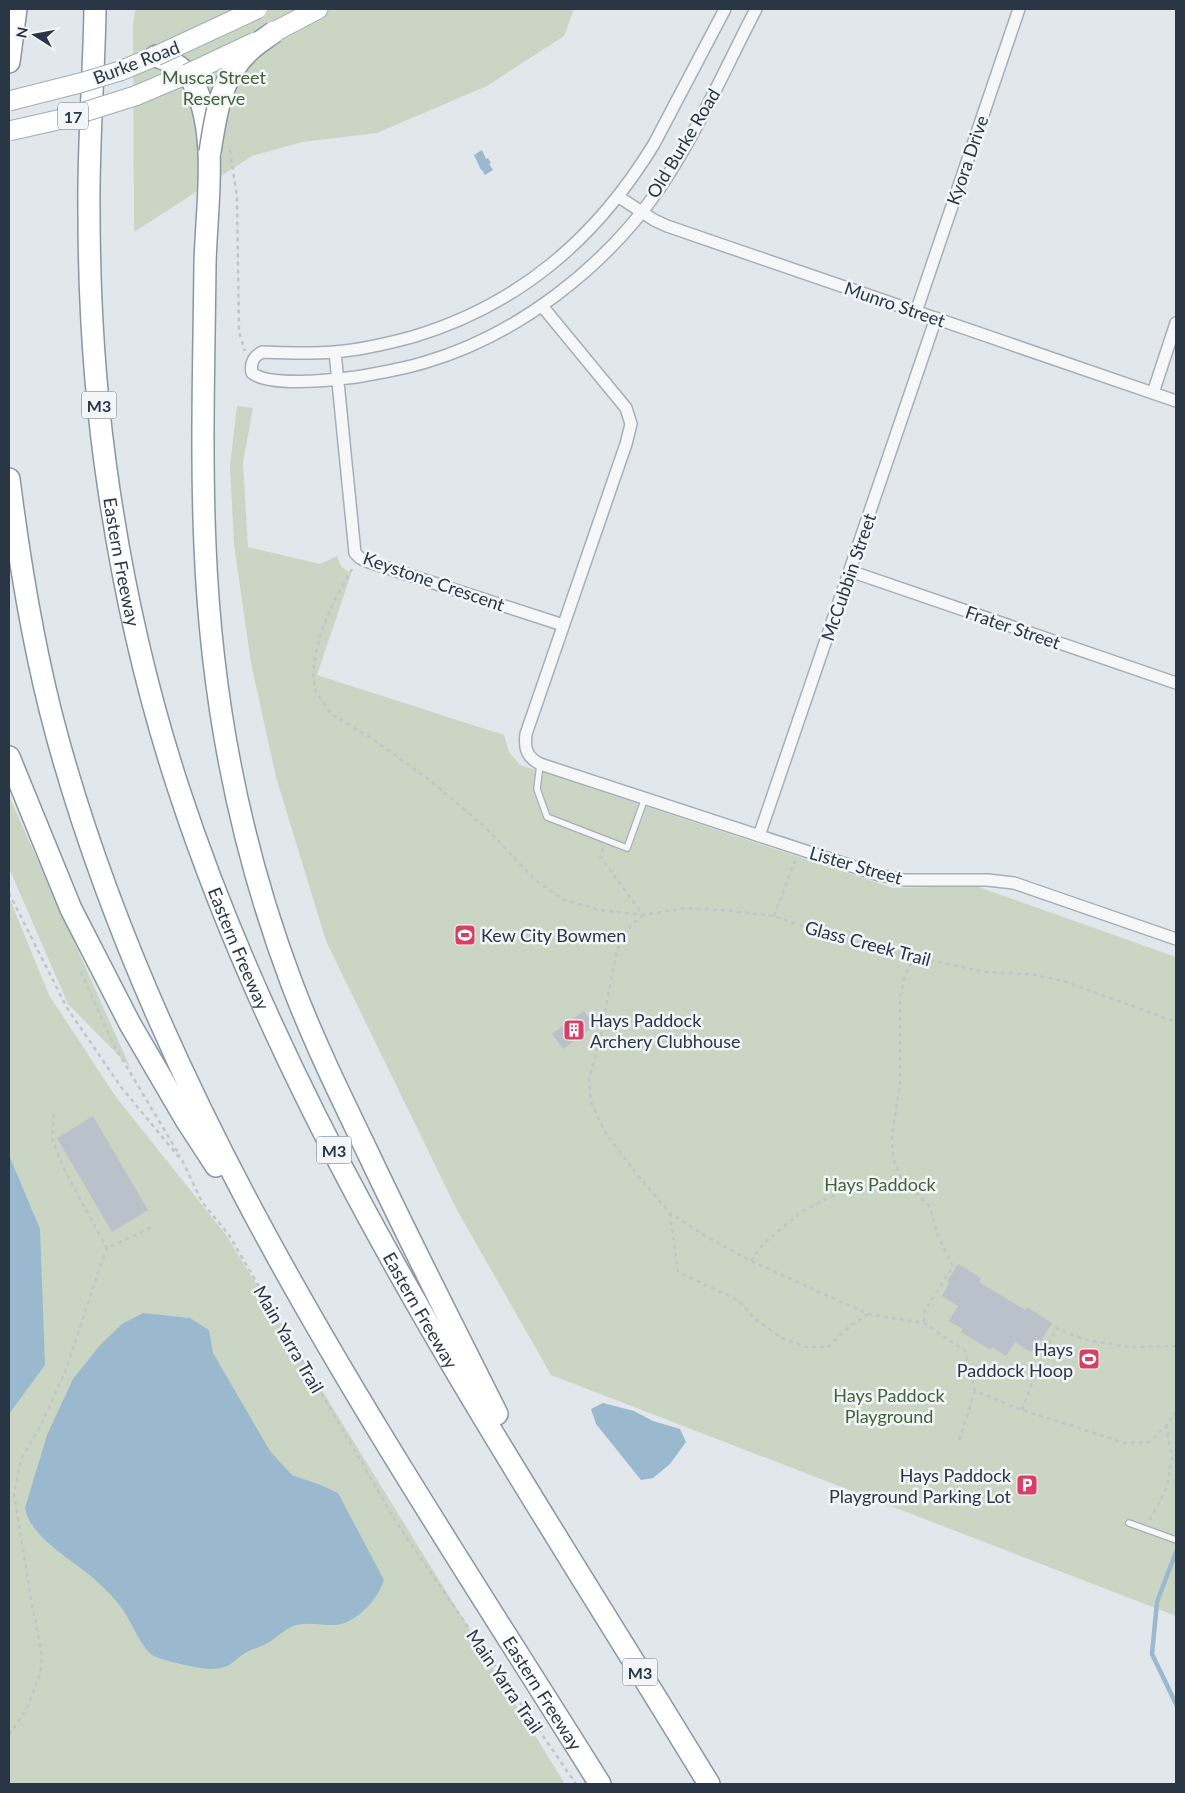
<svg xmlns="http://www.w3.org/2000/svg" width="1185" height="1793" font-family="Lato,sans-serif">
<style>
.green{fill:#cad6c3}
.water{fill:#9bb9ce}
.lines{fill:none;stroke-linecap:round;stroke-linejoin:round}
.stream{stroke:#9bb9ce;stroke-width:4.5}
.building{fill:#b9c1ca}
.lane-casing{stroke:#a7aeb7;stroke-width:8}
.street-casing{stroke:#a7aeb7;stroke-width:14}
.primary-casing{stroke:#a0acb8;stroke-width:21}
.highway-casing{stroke:#8896a4;stroke-width:24}
.path{stroke:#c1c5ca;stroke-width:2.5;stroke-dasharray:4 4;stroke-linecap:butt}
.lane{stroke:#f6f7f9;stroke-width:5.5}
.street{stroke:#f6f7f9;stroke-width:11}
.primary{stroke:#fff;stroke-width:19}
.highway{stroke:#fff;stroke-width:21}
.primary-bridge-casing{stroke:#a0acb8;stroke-width:21;stroke-linecap:butt}
.highway-bridge-casing{stroke:#8896a4;stroke-width:24;stroke-linecap:butt}
.primary-bridge{stroke:#fff;stroke-width:19}
.highway-bridge{stroke:#fff;stroke-width:21}
.labels{text-anchor:middle;dominant-baseline:central;stroke-width:5;stroke-linejoin:round;paint-order:stroke}
.shield{fill:#f2f6f9;stroke:#65707b;stroke-width:1}
.shield-label{font-size:16px;font-weight:bold;fill:#293645}
.street-label{font-size:18px;fill:#293645;stroke:#f2f6f9}
.park-label{font-size:18px;fill:#426235;stroke:#f2f6f9}
.poi-label{font-size:18px;fill:#293645;stroke:#f2f6f9;text-anchor:start}
</style>
<rect width="100%" height="100%" fill="#e2e7ec"/>
<path class="green" d="M 135,9 L 574,9 L 564,36 L 487,86 L 377,133 L 302,142 L 252,156 L 134,232 L 133,27 Z
M 237,406 L 253,408 L 243,462 L 248,547 L 320,564 L 337,556 L 341,566 L 351,574 L 317,675 L 504,735 L 509,752 L 520,765 L 893,888 L 976,886 L 1176,957 L 1176,1616 L 551,1375 L 457,1210 L 326,941 L 276,777 L 251,663 L 234,544 L 230,466 Z
M 9,796 L 130,1067 L 68,1004 L 9,868 Z
M 9,897 L 49,995 L 116,1097 L 226,1235 L 565,1784 L 9,1784 Z"/>
<path class="water" d="M 482,150 L 486,159 L 488,158 L 491,163 L 489,164 L 493,170 L 485,175 L 482,170 L 481,170 L 474,155 Z
M 9,1155 L 40,1229 L 45,1365 L 9,1414 Z
M 143,1313 L 190,1318 L 209,1330 L 213,1353 L 270,1451 L 292,1475 L 323,1486 L 338,1493 L 384,1580 C 379,1598 355,1625 334,1625 C 320,1625 311,1622 296,1625 C 288,1627 278,1636 271,1641 C 263,1646 255,1648 247,1652 C 230,1662 233,1668 210,1669 C 201,1669 159,1660 152,1655 C 139,1644 133,1624 123,1610 C 115,1598 103,1587 92,1577 C 71,1559 30,1537 25,1508 L 47,1435 L 73,1379 L 101,1344 L 122,1324 Z
M 603,1403 L 634,1411 L 653,1421 L 680,1429 L 686,1442 L 670,1464 L 653,1478 L 641,1480 L 596,1424 L 591,1409 Z"/>
<g class="lines">
<path class="stream" d="M 1176,1552 L 1157,1602 L 1152,1654 L 1176,1704"/>
</g>
<path class="building" d="M 584,1011 L 595,1026 L 563,1049 L 552,1034 Z
M 93,1116 L 148,1210 L 112,1232 L 57,1138 Z
M 958,1264 L 981,1278 L 979,1282 L 1025,1310 L 1027,1307 L 1052,1323 L 1041,1341 L 1039,1339 L 1031,1352 L 1015,1342 L 1006,1356 L 992,1347 L 991,1350 L 961,1332 L 963,1329 L 949,1321 L 958,1306 L 942,1296 L 949,1283 L 947,1282 Z"/>
<g class="lines">
<g class="lane-casing">
<path id="lane" d="M 540,764 L 537,789 L 547,817 L 627,848 L 645,798
M 1129,1523 L 1176,1540"/>
</g>
<g class="street-casing">
<path id="street" d="M 725,9 L 654,144 C 596,239 519,305 412,337 C 386,344 360,350 334,352 C 310,354 286,353 262,352 C 253,357 250,363 252,373 C 270,387 333,380 356,377 C 380,373 403,369 426,362 C 518,335 605,267 659,189 C 697,133 725,69 756,9
M 619,197 L 654,220 L 667,226 L 1176,401
M 542,306 L 626,408 L 631,424 L 626,444 L 526,734 C 524,749 527,757 540,764 L 879,875 L 904,880 L 987,880 L 1014,883 L 1176,939
M 916,312 L 1019,9
M 335,352 L 355,553 L 360,558 L 369,562 L 563,625
M 1153,393 L 1176,323
M 850,571 L 1176,683
M 759,836 L 936,318"/>
</g>
<g class="primary-casing">
<path id="primary" d="M 274,32 L 318,9
M 120,71 L 156,56
M 135,96 L 187,74"/>
</g>
<g class="highway-casing">
<g id="highway">
<path id="s1" d="M 95,9 C 94,76 88,144 89,211 C 89,304 95,398 109,490 C 124,591 147,693 179,790 C 296,1147 516,1466 709,1784"/>
<path d="M 156,56 C 173,62 187,69 195,86 C 219,138 206,209 205,265 C 204,358 201,453 205,546 C 211,695 239,844 292,984 C 314,1042 342,1099 369,1155 C 410,1242 454,1328 497,1414"/>
<path d="M 9,62 L 16,9"/>
<path id="s2" d="M 9,479 C 20,566 34,652 57,736 C 162,1120 392,1451 600,1784"/>
<path d="M 9,757 L 71,909 L 130,1024 L 186,1120 L 216,1166"/>
</g>
</g>
<path class="path" d="M 230,150 L 237,197 L 239,332 L 245,351
M 352,569 L 333,603 L 320,635 L 314,663 L 313,675 L 316,692 L 331,714 L 371,738 L 431,781 L 486,828 L 534,879 L 564,900 L 600,910 L 643,915
M 603,848 L 600,856 L 643,915 L 685,908 L 722,910 L 774,916 L 828,935 L 867,947 L 985,972 L 1030,974 L 1067,982 L 1176,1022
M 9,893 L 67,1008 L 121,1087 L 183,1162 L 202,1202 L 229,1235 L 398,1525 L 576,1784
M 643,915 L 622,934 L 615,959 L 601,1034 L 589,1080 L 591,1102 L 605,1132 L 635,1172 L 670,1213 L 709,1238 L 751,1261 L 868,1314 L 924,1323 L 965,1351 L 975,1391 L 1022,1410 L 1125,1443 L 1149,1442 L 1166,1426 L 1176,1412
M 774,916 L 795,861
M 918,958 L 909,966 L 904,979 L 900,998 L 900,1085 L 892,1134 L 893,1158 L 901,1177 L 930,1207 L 938,1236 L 953,1267 L 925,1310 L 924,1323
M 81,972 L 113,1044 L 180,1156
M 54,1114 L 52,1139 L 64,1169 L 107,1248
M 670,1213 L 678,1272 L 738,1300 L 755,1319 L 782,1338 L 806,1347 L 828,1347 L 850,1326 L 868,1314
M 751,1261 L 763,1244 L 801,1212 L 845,1190 L 903,1179
M 1022,1410 L 1033,1380 L 1056,1328 L 1083,1339 L 1128,1347 L 1176,1346
M 959,1440 L 975,1392
M 1150,1520 L 1167,1487 L 1172,1457 L 1166,1426
M 9,1735 L 28,1706 L 40,1674 L 42,1655 L 31,1599 L 14,1494 L 21,1459 L 39,1429 L 65,1372 L 99,1270 L 107,1248 L 152,1227"/>
<use href="#lane" class="lane"/>
<use href="#street" class="street"/>
<use href="#primary" class="primary"/>
<use href="#highway" class="highway"/>
<g class="primary-bridge-casing">
<path id="primary-bridge" d="M 156,56 L 257,9
M 187,74 L 255,42
M 9,101 L 80,83 L 120,71
M 9,131 L 62,119 L 135,96"/>
</g>
<g class="highway-bridge-casing">
<path id="highway-bridge" d="M 210,152 C 216,114 220,78 249,51 C 256,44 266,38 274,32"/>
</g>
<use href="#primary-bridge" class="primary-bridge"/>
<use href="#highway-bridge" class="highway-bridge"/>
</g>
<defs>
<g id="stadium-square" transform="scale(1.125)"><rect x="-9" y="-9" width="18" height="18" rx="4" fill="#d93f65" stroke="#f2f6f9"/><path d="M0-5a6.5 5 0 1 0 0 10a6.5 5 0 1 0 0-10ZM-3.5-1.8h7v3.6h-7Z" fill="#fff"/></g>
<g id="building-square" transform="scale(1.125)"><rect x="-9" y="-9" width="18" height="18" rx="4" fill="#d93f65" stroke="#f2f6f9"/><path d="M-4-6H4V6H1V3H-1V6H-4ZM-2.5-4.3h1.7v1.8h-1.7ZM.8-4.3h1.7v1.8H.8ZM-2.5-1h1.7V.8h-1.7ZM.8-1h1.7V.8H.8Z" fill="#fff"/></g>
<g id="parking-square" transform="scale(1.125)"><rect x="-9" y="-9" width="18" height="18" rx="4" fill="#d93f65" stroke="#f2f6f9"/><path d="M-3.5-5.5H1a3.5 3.5 0 0 1 0 7H-1V5.5H-3.5ZM-1-3.4V-.6H.8a1.4 1.4 0 0 0 0-2.8Z" fill="#fff"/></g>
</defs>
<g fill-rule="evenodd">
<use href="#stadium-square" x="465" y="935"/>
<use href="#building-square" x="574" y="1030"/>
<use href="#stadium-square" x="1089" y="1359"/>
<use href="#parking-square" x="1027" y="1485"/>
</g>
<g class="labels">
<g class="shield">
<rect x="58" y="102.5" width="30" height="27" rx="4"/>
<rect x="81.5" y="391.5" width="35" height="27" rx="4"/>
<rect x="316.5" y="1136.5" width="35" height="27" rx="4"/>
<rect x="622.5" y="1658.5" width="35" height="27" rx="4"/>
</g>
<g class="shield-label">
<text x="73" y="116">17</text>
<text x="99" y="405">M3</text>
<text x="334" y="1150">M3</text>
<text x="640" y="1672">M3</text>
</g>
<g class="street-label">
<text transform="translate(136 62) rotate(-21)">Burke Road</text>
<text transform="translate(683 143) rotate(-59)">Old Burke Road</text>
<text transform="translate(967 160) rotate(-71)">Kyora Drive</text>
<text transform="translate(895 304) rotate(19)">Munro Street</text>
<text stroke="none"><textPath href="#s1" startOffset="555">Eastern Freeway</textPath></text>
<text transform="translate(848 577) rotate(-71)">McCubbin Street</text>
<text transform="translate(434 581) rotate(19)">Keystone Crescent</text>
<text transform="translate(1013 627) rotate(19)">Frater Street</text>
<text transform="translate(856 865) rotate(16)">Lister Street</text>
<text transform="translate(868 943) rotate(15)">Glass Creek Trail</text>
<text stroke="none"><textPath href="#s1" startOffset="960">Eastern Freeway</textPath></text>
<text stroke="none"><textPath href="#s1" startOffset="1365">Eastern Freeway</textPath></text>
<text transform="translate(289 1339) rotate(60)">Main Yarra Trail</text>
<text transform="translate(505 1681) rotate(56)">Main Yarra Trail</text>
<text stroke="none"><textPath href="#s2" startOffset="1339">Eastern Freeway</textPath></text>
</g>
<g class="park-label">
<text x="214" y="77">Musca Street<tspan x="214" dy="21">Reserve</tspan></text>
<text x="880" y="1184">Hays Paddock</text>
<text x="889" y="1395">Hays Paddock<tspan x="889" dy="21">Playground</tspan></text>
</g>
<g class="poi-label">
<text x="481" y="935">Kew City Bowmen</text>
<text x="590" y="1020">Hays Paddock<tspan x="590" dy="21">Archery Clubhouse</tspan></text>
<text x="1073" y="1349" text-anchor="end">Hays<tspan x="1073" dy="21">Paddock Hoop</tspan></text>
<text x="1011" y="1475" text-anchor="end">Hays Paddock<tspan x="1011" dy="21">Playground Parking Lot</tspan></text>
</g>
</g>
<rect width="1185" height="1793" fill="none" stroke="#293645" stroke-width="20"/>
<g transform="translate(35 35) rotate(281)" stroke="#f2f6f9" stroke-width="4" paint-order="stroke">
<path d="M0-4L9 19L0 12L-9 19Z" fill="#293645"/>
<text y="-8" font-size="14" font-weight="bold" text-anchor="middle" fill="#293645">N</text>
</g>
</svg>
